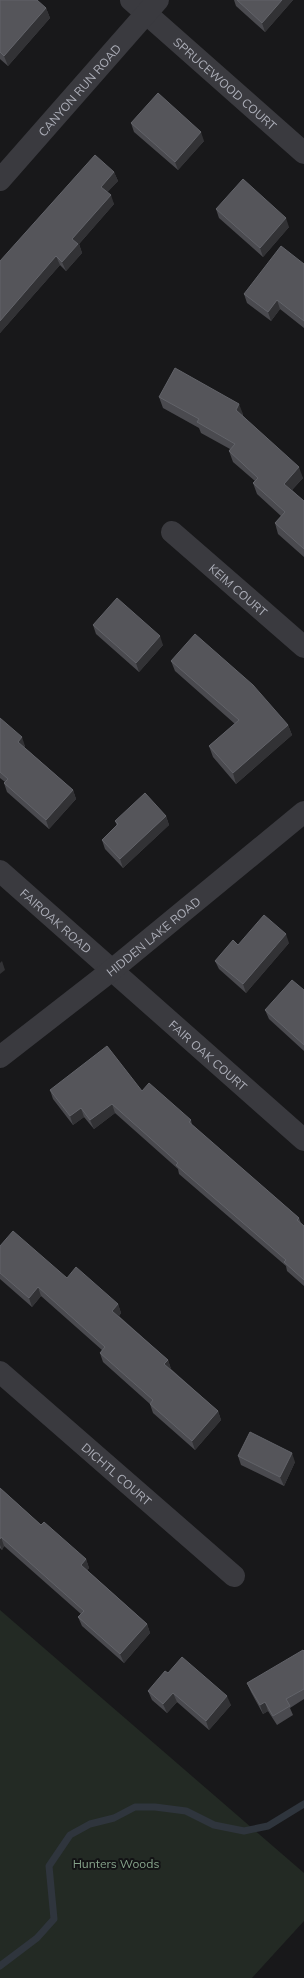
<svg xmlns="http://www.w3.org/2000/svg" width="304" height="1978" font-family="Mulish,sans-serif">
<style>
.green{fill:#232a24}
.lines{fill:none;stroke-linecap:round;stroke-linejoin:round}
.stream{stroke:#2f353d;stroke-width:7}
.street{stroke:#3a3a3f;stroke-width:22}
.wall{fill:#4a4a4f}
.shaded-wall{fill:#323235}
.building{fill:#55555a;stroke:#626369}
.labels{text-anchor:middle;dominant-baseline:central;stroke-width:4;stroke-linejoin:round;paint-order:stroke}
.street-label{font-size:12px;fill:#acaeb8;stroke:#131315}
.park-label{font-size:12px;fill:#85a28a;stroke:#131315}
</style>
<rect width="100%" height="100%" fill="#18181a"/>
<path class="green" d="M 0,1610 L 304,1873 L 304,1921 L 252,1978 L 0,1978 Z"/>
<g class="lines">
<path class="stream" d="M 0,1966 L 37,1938 L 54,1919 L 49,1866 L 70,1835 L 90,1824 L 114,1818 L 135,1807 L 155,1807 L 186,1811 L 214,1825 L 244,1831 L 268,1826 L 304,1804"/>
<g class="street">
<path id="s1" d="M 131,0 L 304,153"/>
<path id="s2" d="M 0,180 L 158,0"/>
<path id="s3" d="M 172,532 L 304,647"/>
<path id="s4" d="M 0,871 L 304,1140"/>
<path id="s5" d="M 0,1057 L 112,970 L 304,812"/>
<path id="s6" d="M 0,1372 L 234,1576"/>
</g>
</g>
<path class="wall" d="M 0,0 L 46,8 L 50,18 L 8,66 L 0,59 Z
M 234,0 L 293,0 L 265,32 L 236,6 Z
M 131,123 L 204,141 L 178,170 L 134,132 Z
M 114,172 L 118,181 L 107,192 L 114,204 L 79,244 L 82,253 L 66,271 L 60,265 L 0,333 L 0,261 Z
M 216,209 L 289,227 L 263,257 L 219,218 Z
M 304,264 L 304,328 L 280,309 L 271,321 L 247,303 L 244,294 Z
M 159,397 L 243,414 L 243,416 L 303,478 L 292,490 L 304,501 L 304,557 L 278,534 L 275,523 L 281,516 L 257,494 L 253,483 L 255,481 L 233,462 L 229,451 L 230,449 L 201,433 L 199,428 L 163,408 Z
M 93,625 L 163,645 L 139,672 L 96,634 Z
M 171,661 L 288,725 L 292,735 L 236,784 L 213,757 L 209,746 L 235,724 L 175,671 Z
M 0,718 L 25,746 L 24,747 L 73,790 L 76,799 L 49,829 L 7,792 L 4,783 L 5,782 L 0,778 Z
M 166,816 L 169,825 L 123,868 L 105,849 L 102,840 L 117,826 L 115,821 Z
M 289,943 L 246,993 L 219,969 L 215,961 Z
M 304,990 L 304,1051 L 269,1019 L 265,1010 Z
M 50,1090 L 142,1091 L 191,1120 L 192,1125 L 299,1218 L 301,1223 L 304,1226 L 304,1286 L 287,1271 L 286,1266 L 179,1174 L 178,1169 L 115,1113 L 94,1129 L 84,1117 L 73,1125 L 53,1099 Z
M 0,1246 L 67,1278 L 118,1304 L 121,1313 L 119,1316 L 168,1360 L 171,1369 L 218,1411 L 221,1420 L 195,1450 L 153,1413 L 150,1404 L 103,1362 L 100,1353 L 102,1350 L 41,1296 L 32,1307 L 0,1279 Z
M 238,1456 L 295,1462 L 284,1486 L 241,1465 Z
M 0,1488 L 41,1525 L 86,1559 L 89,1568 L 87,1570 L 147,1624 L 150,1633 L 124,1663 L 82,1626 L 78,1617 L 81,1614 L 4,1546 L 2,1550 L 0,1548 Z
M 304,1651 L 304,1699 L 290,1708 L 293,1715 L 277,1725 L 268,1711 L 263,1714 L 251,1692 L 247,1683 Z
M 168,1673 L 231,1705 L 209,1730 L 177,1702 L 167,1713 L 152,1700 L 148,1691 Z"/>
<path class="shaded-wall" d="M 282,0 L 293,0 L 265,32 L 262,23 Z
M 46,8 L 50,18 L 8,66 L 4,56 Z
M 201,132 L 204,141 L 178,170 L 175,162 Z
M 114,172 L 118,181 L 104,196 L 101,187 Z
M 111,195 L 114,204 L 79,244 L 82,253 L 66,271 L 62,262 L 72,239 Z
M 286,218 L 289,227 L 263,257 L 260,248 Z
M 56,256 L 60,265 L 0,333 L 0,321 Z
M 277,300 L 280,309 L 271,321 L 268,312 Z
M 239,404 L 243,414 L 240,420 L 236,410 Z
M 299,467 L 303,478 L 288,494 L 284,484 Z
M 160,636 L 163,645 L 139,672 L 136,663 Z
M 288,725 L 292,735 L 236,784 L 233,773 Z
M 22,737 L 25,746 L 21,751 L 18,742 Z
M 73,790 L 76,799 L 49,829 L 46,820 Z
M 166,816 L 169,825 L 123,868 L 120,859 Z
M 286,934 L 289,943 L 246,993 L 243,984 Z
M 2,961 L 5,970 L 0,974 L 0,963 Z
M 112,1104 L 115,1113 L 94,1129 L 90,1120 Z
M 81,1108 L 84,1117 L 73,1125 L 70,1116 Z
M 38,1287 L 41,1296 L 32,1307 L 29,1298 Z
M 118,1304 L 121,1313 L 116,1320 L 112,1311 Z
M 168,1360 L 171,1369 L 168,1373 L 164,1364 Z
M 218,1411 L 221,1420 L 195,1450 L 192,1441 Z
M 292,1453 L 295,1462 L 284,1486 L 280,1477 Z
M 1,1537 L 4,1546 L 2,1550 L 0,1545 L 0,1539 Z
M 86,1559 L 89,1568 L 84,1574 L 81,1565 Z
M 147,1624 L 150,1633 L 124,1663 L 120,1654 Z
M 173,1693 L 177,1702 L 167,1713 L 163,1704 Z
M 227,1696 L 231,1705 L 209,1730 L 206,1721 Z
M 265,1702 L 268,1711 L 263,1714 L 260,1705 Z"/>
<path class="building" d="M 0,0 L 37,0 L 46,8 L 4,56 L 0,52 Z
M 237,0 L 282,0 L 262,23 Z
M 158,93 L 201,132 L 175,162 L 131,123 Z
M 95,155 L 114,172 L 101,187 L 111,195 L 72,239 L 78,244 L 62,262 L 56,256 L 0,321 L 0,261 Z
M 243,179 L 286,218 L 260,248 L 216,209 Z
M 281,246 L 304,264 L 304,321 L 277,300 L 268,312 L 244,294 Z
M 175,368 L 239,404 L 236,410 L 299,467 L 284,484 L 304,501 L 304,549 L 275,523 L 285,512 L 253,483 L 258,478 L 229,451 L 235,444 L 197,422 L 199,419 L 159,397 Z
M 117,598 L 160,636 L 136,663 L 93,625 Z
M 195,634 L 253,685 L 288,725 L 233,773 L 209,746 L 239,720 L 171,661 Z
M 0,718 L 22,737 L 18,742 L 73,790 L 46,820 L 4,783 L 8,779 L 0,772 Z
M 145,793 L 166,816 L 120,859 L 102,840 L 118,824 L 115,821 Z
M 264,915 L 286,934 L 243,984 L 215,961 L 233,940 L 238,945 Z
M 292,980 L 304,990 L 304,1045 L 265,1010 Z
M 107,1046 L 142,1091 L 149,1083 L 191,1120 L 189,1122 L 299,1218 L 297,1220 L 304,1226 L 304,1280 L 284,1262 L 286,1260 L 176,1165 L 178,1163 L 112,1104 L 90,1120 L 81,1108 L 70,1116 L 50,1090 Z
M 13,1231 L 67,1278 L 76,1267 L 118,1304 L 112,1311 L 168,1360 L 164,1364 L 218,1411 L 192,1441 L 150,1404 L 153,1400 L 100,1353 L 105,1347 L 38,1287 L 29,1298 L 0,1273 L 0,1246 Z
M 250,1432 L 292,1453 L 280,1477 L 238,1456 Z
M 0,1488 L 41,1525 L 44,1522 L 86,1559 L 81,1565 L 147,1624 L 120,1654 L 78,1617 L 84,1611 L 1,1537 L 0,1539 Z
M 303,1650 L 304,1651 L 304,1689 L 286,1699 L 290,1706 L 273,1716 L 265,1702 L 260,1705 L 247,1683 Z
M 182,1657 L 227,1696 L 206,1721 L 173,1693 L 163,1704 L 148,1691 L 165,1671 L 168,1673 Z"/>
<g class="labels">
<g class="street-label">
<text stroke="none"><textPath href="#s1" startOffset="126">SPRUCEWOOD COURT</textPath></text>
<text stroke="none"><textPath href="#s2" startOffset="120">CANYON RUN ROAD</textPath></text>
<text stroke="none"><textPath href="#s3" startOffset="88">KEIM COURT</textPath></text>
<text stroke="none"><textPath href="#s4" startOffset="75">FAIROAK ROAD</textPath></text>
<text stroke="none"><textPath href="#s5" startOffset="195">HIDDEN LAKE ROAD</textPath></text>
<text stroke="none"><textPath href="#s4" startOffset="278">FAIR OAK COURT</textPath></text>
<text stroke="none"><textPath href="#s6" startOffset="155">DICHTL COURT</textPath></text>
</g>
<g class="park-label">
<text x="116" y="1863">Hunters Woods</text>
</g>
</g>
</svg>
